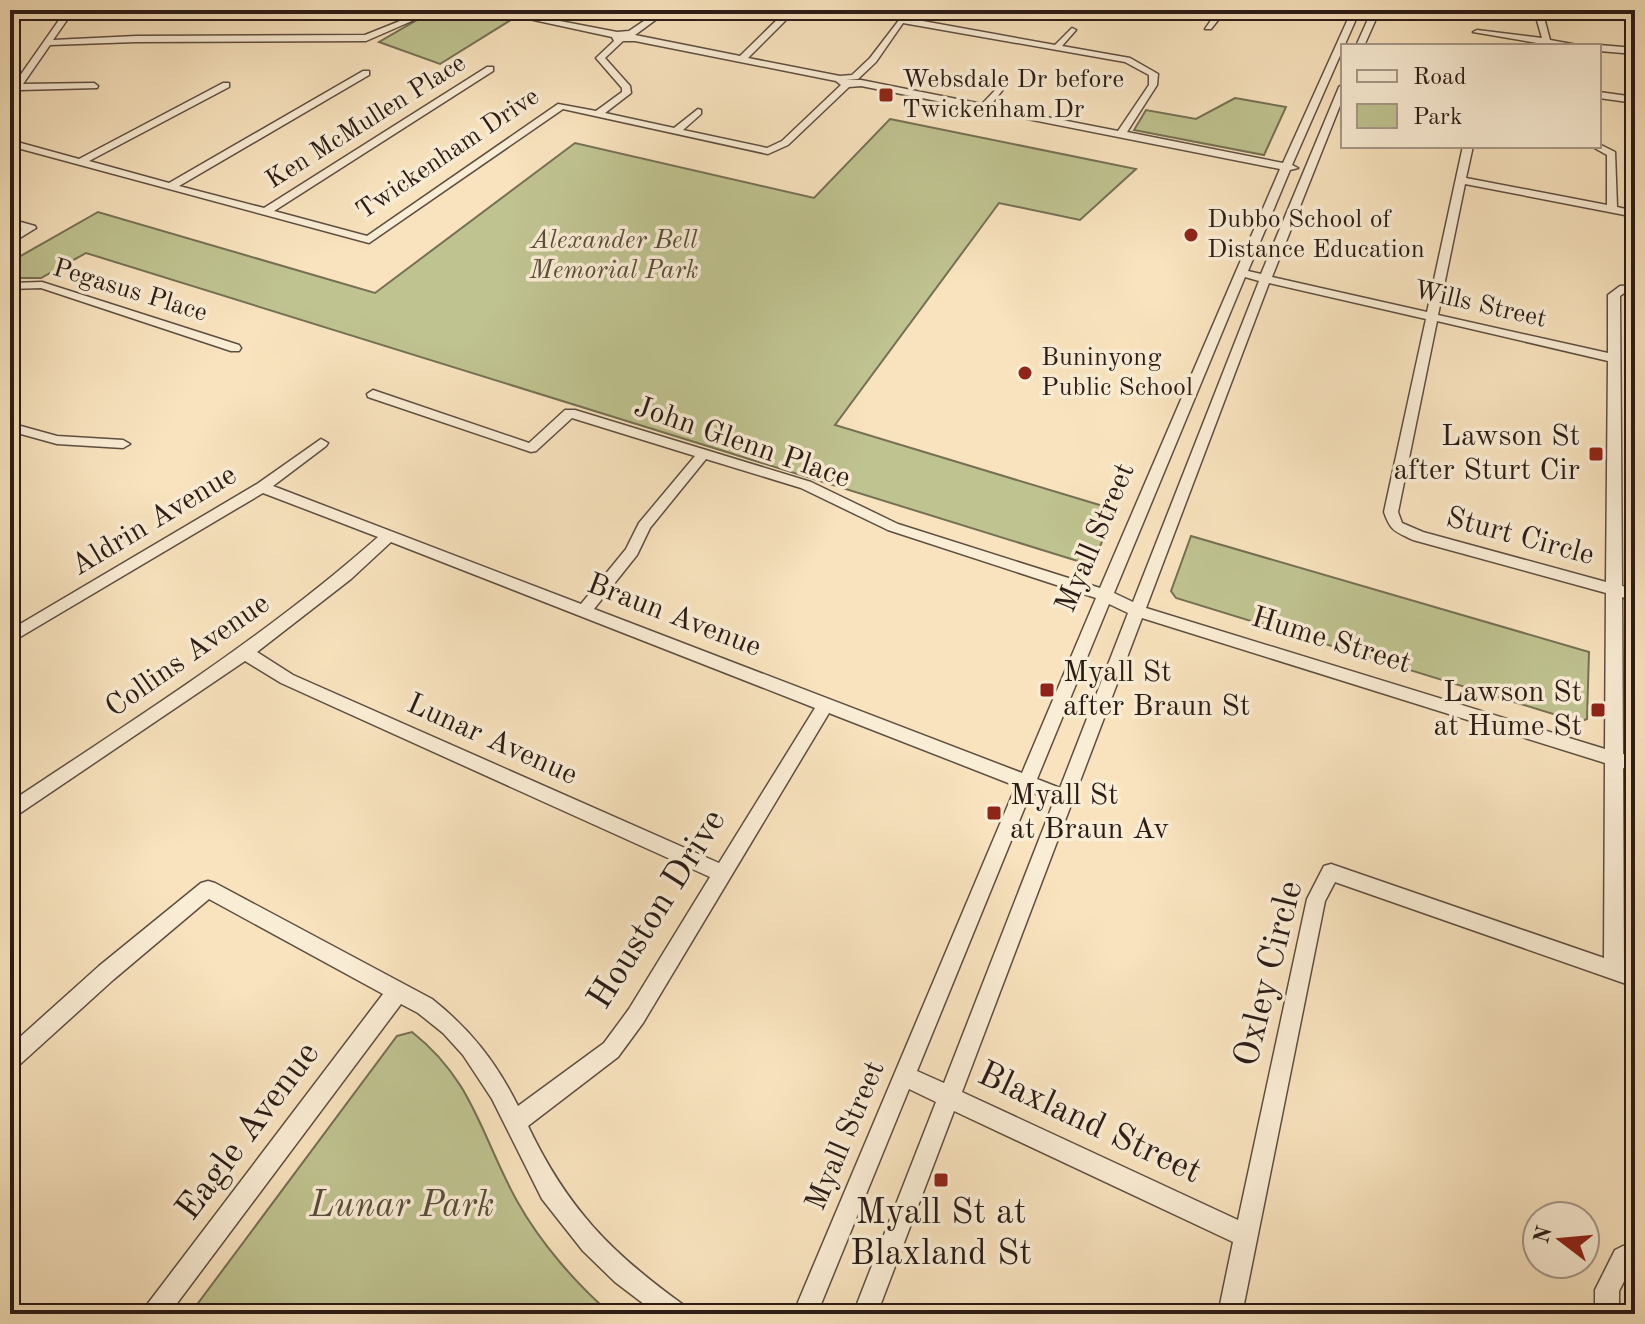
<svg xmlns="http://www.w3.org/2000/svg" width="1645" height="1324" font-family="'Old Standard TT',serif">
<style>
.green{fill:#bfc390;stroke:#757053;stroke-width:2}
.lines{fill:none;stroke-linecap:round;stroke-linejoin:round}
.minor-casing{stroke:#5e4e40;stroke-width:3}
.minor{fill:#faedd5;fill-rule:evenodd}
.poi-dot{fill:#8f2418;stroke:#faedd5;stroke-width:3}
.labels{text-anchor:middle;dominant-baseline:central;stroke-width:7;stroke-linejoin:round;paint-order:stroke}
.far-poi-label{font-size:26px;fill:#2b1c16;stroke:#faedd5;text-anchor:start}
.far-street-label{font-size:26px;fill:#2b1c16;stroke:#faedd5}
.far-park-label{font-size:26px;font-style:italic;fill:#574e3b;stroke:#faedd5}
.poi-label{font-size:30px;fill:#2b1c16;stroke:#faedd5;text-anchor:end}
.street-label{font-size:30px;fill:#2b1c16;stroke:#faedd5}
.near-street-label{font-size:36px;fill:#2b1c16;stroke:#faedd5}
.near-park-label{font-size:36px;font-style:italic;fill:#574e3b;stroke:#faedd5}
.near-poi-label{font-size:36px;fill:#2b1c16;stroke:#faedd5}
</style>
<rect width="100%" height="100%" fill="#f8e3be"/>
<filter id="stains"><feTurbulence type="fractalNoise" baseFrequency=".0025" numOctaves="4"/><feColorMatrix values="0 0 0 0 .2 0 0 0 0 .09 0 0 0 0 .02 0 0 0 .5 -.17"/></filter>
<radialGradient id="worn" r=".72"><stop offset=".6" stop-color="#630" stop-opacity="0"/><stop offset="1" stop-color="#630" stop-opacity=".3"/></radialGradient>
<path class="green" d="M 446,10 L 478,10 L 514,18 L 440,64 L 379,42 L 424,16 Z
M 1235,98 L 1286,107 L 1264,155 L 1134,130 L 1146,110 L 1196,119 Z
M 890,119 L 1136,169 L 1080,220 L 999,203 L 835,425 L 1116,510 L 1094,560 L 1084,563 L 86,253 L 41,278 L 10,278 L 10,262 L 98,212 L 375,293 L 575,143 L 814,198 Z
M 1191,536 L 1589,652 L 1587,719 L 1579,722 L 1176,598 L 1171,591 Z
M 412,1032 C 474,1081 481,1136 517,1201 C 540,1242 575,1283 611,1314 L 190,1314 L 397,1036 Z"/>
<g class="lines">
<g class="minor-casing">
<path id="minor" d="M 66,10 L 74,10 L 53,40 L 136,36 L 365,35 L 405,19 L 369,10 C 383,10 397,15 410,15 C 419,15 427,10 437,10 L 366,41 L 136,42 L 50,45 L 23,84 L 94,83 L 98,86 L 97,88 L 20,90 L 10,100 L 10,90 Z
M 487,10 L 503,10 L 617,32 L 629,31 L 660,10 L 669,10 L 635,35 L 623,36 L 635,35 L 740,56 L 787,10 L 796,10 L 748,58 L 840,76 L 852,75 L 870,58 L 906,11 L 910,13 L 906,18 L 1055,45 L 1072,28 L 1076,30 L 1062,46 L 1130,58 L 1158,74 L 1157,85 L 1127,132 L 1283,163 L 1352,10 L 1360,10 L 1292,165 L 1298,168 L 1290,170 L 1248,271 L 1261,274 L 1339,87 L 1343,84 L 1343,98 L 1272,277 L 1427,312 L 1463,146 L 1473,146 L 1466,178 L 1607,205 L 1607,155 L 1591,146 L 1599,146 L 1599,144 L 1615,152 L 1617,207 L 1635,211 L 1635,217 L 1465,184 L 1438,315 L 1608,353 L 1608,295 L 1620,286 L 1635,285 L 1635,291 L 1627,291 L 1620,296 L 1622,586 L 1635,589 L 1635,601 L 1622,597 L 1623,754 L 1635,758 L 1635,772 L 1623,768 L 1624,965 L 1635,969 L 1635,987 L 1335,882 L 1325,901 L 1242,1314 L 1218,1314 L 1233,1242 L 954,1111 L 877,1314 L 853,1314 L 936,1102 L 909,1089 L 817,1314 L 793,1314 L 1016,786 L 829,713 L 643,1023 L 618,1057 L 528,1126 C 567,1208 611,1253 685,1306 L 689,1314 L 657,1314 L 615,1282 L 583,1251 L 542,1199 L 492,1099 L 463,1055 L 443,1033 L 418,1013 L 401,1004 L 169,1314 L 142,1314 L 146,1306 L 383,994 L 209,899 L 113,980 L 17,1067 L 10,1070 L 10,1046 L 99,966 L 201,883 L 208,881 L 215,883 L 432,999 C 471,1030 496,1062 518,1106 L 604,1043 L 629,1009 L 710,877 L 281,683 L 245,661 L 10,820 L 10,802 C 136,718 264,638 378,537 L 263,493 L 10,643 L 10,630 L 257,484 L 321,439 L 328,443 L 326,446 L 273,486 L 581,604 L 626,549 L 639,523 L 695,456 L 572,418 L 536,451 L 531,452 L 368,397 L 367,394 L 373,390 L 529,443 L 565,410 L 575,410 L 811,482 L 898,524 L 1100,588 L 1280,169 L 861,86 L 849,87 L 788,145 L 768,154 L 563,109 L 369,243 L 10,146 L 10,140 L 79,159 L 223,83 L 229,83 L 229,87 L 89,161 L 169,183 L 363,71 L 369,71 L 369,75 L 179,186 L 264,208 L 487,67 L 493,67 L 493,71 L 274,211 L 367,236 L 558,104 L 596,111 L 622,92 L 622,88 L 596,58 L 614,41 L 612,37 ZM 903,23 L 1125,62 L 1149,75 L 1149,85 L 1118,131 L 990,106 L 1005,87 L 1001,84 L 982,104 L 861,80 L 846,80 L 858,79 L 876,62 ZM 623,41 L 635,41 L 836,81 L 841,85 L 782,141 L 767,148 L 683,130 L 701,114 L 701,110 L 698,109 L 674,128 L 605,113 L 631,93 L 630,86 L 605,58 ZM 1245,277 L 1259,281 L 1133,602 L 1114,593 ZM 1269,283 L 1426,319 L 1384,512 C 1391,532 1395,531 1413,540 L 1606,593 L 1605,749 L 1146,608 ZM 1437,321 L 1608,361 L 1606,582 L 1423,532 L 1402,523 L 1398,512 ZM 706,459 L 801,488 L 888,530 L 1096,598 L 1022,773 L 594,609 L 637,555 L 650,528 ZM 391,542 L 815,708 L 719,863 L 293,675 L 257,652 L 351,579 ZM 1109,604 L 1128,613 L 1060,788 L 1037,779 ZM 1142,618 L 1605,763 L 1604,958 L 1331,864 L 1324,866 L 1307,899 L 1238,1220 L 962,1092 ZM 1031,792 L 1054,801 L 944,1083 L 917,1071 Z
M 1218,10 L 1226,10 L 1211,29 L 1205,29 Z
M 1372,10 L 1380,10 L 1364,46 L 1356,46 Z
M 1534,10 L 1542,10 L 1550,40 L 1583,46 L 1544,46 L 1543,44 L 1473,32 L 1477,30 L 1542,38 Z
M 1614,10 L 1635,10 L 1635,13 Z
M 1599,45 L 1635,48 L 1635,54 L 1599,51 L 1599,46 L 1597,46 Z
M 1599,92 L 1635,97 L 1635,103 L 1599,98 Z
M 10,219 L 35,226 L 36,228 L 10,244 L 10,236 L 22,229 L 10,225 Z
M 42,282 L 239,345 L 241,348 L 239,351 L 231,351 L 41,288 L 10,289 L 10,283 Z
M 10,423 L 57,436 L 123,440 L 130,444 L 123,448 L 57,444 L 10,431 Z
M 1623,1246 L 1635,1246 L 1635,1270 L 1630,1270 L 1619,1291 L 1619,1314 L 1595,1314 L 1595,1290 L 1615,1250 Z"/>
</g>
<use href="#minor" class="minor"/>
</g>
<g class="poi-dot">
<rect x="878" y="87" width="16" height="16" rx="4"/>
<circle cx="1191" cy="235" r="8"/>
<circle cx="1025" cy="373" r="8"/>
<rect x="1588" y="446" width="16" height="16" rx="4"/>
<rect x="1039" y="682" width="16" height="16" rx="4"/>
<rect x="1590" y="702" width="16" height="16" rx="4"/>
<rect x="986" y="805" width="16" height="16" rx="4"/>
<rect x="933" y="1172" width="16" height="16" rx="4"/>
</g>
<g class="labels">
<g class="far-poi-label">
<text x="902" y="80">Websdale Dr before<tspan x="902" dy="30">Twickenham Dr</tspan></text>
<text x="1207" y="220">Dubbo School of<tspan x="1207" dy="30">Distance Education</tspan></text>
<text x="1041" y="358">Buninyong<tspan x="1041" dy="30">Public School</tspan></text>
</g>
<g class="far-street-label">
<text transform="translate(366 122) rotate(-32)">Ken McMullen Place</text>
<text transform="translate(448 154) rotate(-34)">Twickenham Drive</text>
<text transform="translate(130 291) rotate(17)">Pegasus Place</text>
<text transform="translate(1480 305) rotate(13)">Wills Street</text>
</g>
<g class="far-park-label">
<text x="614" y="241">Alexander Bell<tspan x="614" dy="30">Memorial Park</tspan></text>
</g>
<g class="poi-label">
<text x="1580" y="437">Lawson St<tspan x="1580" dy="34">after Sturt Cir</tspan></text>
<text x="1063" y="673" text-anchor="start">Myall St<tspan x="1063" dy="34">after Braun St</tspan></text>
<text x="1582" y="693">Lawson St<tspan x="1582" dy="34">at Hume St</tspan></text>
<text x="1010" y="796" text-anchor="start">Myall St<tspan x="1010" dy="34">at Braun Av</tspan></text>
</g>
<g class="street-label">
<text transform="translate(742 443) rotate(19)">John Glenn Place</text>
<text transform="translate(154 521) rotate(-31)">Aldrin Avenue</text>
<text transform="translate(1520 537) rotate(15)">Sturt Circle</text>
<text transform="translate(1096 538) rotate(-67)">Myall Street</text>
<text transform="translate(674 616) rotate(21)">Braun Avenue</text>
<text transform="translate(1331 641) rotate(17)">Hume Street</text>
<text transform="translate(188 656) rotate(-35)">Collins Avenue</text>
<text transform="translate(492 740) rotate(24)">Lunar Avenue</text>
<text transform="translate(846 1136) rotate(-67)">Myall Street</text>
</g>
<g class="near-street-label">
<text transform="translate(658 910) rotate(-58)">Houston Drive</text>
<text transform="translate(1270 974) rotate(-76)">Oxley Circle</text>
<text transform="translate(1089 1124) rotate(25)">Blaxland Street</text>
<text transform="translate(249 1132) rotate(-53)">Eagle Avenue</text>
</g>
<g class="near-park-label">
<text x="402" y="1207">Lunar Park</text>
</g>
<g class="near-poi-label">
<text x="941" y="1214">Myall St at<tspan x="941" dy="41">Blaxland St</tspan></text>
</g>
</g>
<rect width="1645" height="1324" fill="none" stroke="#f8e3be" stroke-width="40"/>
<rect x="12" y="12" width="1621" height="1300" fill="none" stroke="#2b1c16" stroke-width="4"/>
<rect x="20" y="20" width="1605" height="1284" fill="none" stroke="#2b1c16" stroke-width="2"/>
<rect x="1341" y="44" width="260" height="104" fill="#faedd5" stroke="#a79989" stroke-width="2"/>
<rect x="1357" y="70" width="40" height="12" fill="#faedd5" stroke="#a79989" stroke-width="2"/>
<text x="1413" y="84" font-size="24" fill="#2b1c16">Road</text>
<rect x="1357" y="104" width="40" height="24" fill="#bfc390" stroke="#a79989" stroke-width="2"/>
<text x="1413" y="124" font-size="24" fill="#2b1c16">Park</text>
<g transform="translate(1561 1240) rotate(286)"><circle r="38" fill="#faedd5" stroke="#a79989" stroke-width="2"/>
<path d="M0-6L14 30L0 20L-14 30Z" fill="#8f2418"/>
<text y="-12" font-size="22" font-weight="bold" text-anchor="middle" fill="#2b1c16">N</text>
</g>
<rect width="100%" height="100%" filter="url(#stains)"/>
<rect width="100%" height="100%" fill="url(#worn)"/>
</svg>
